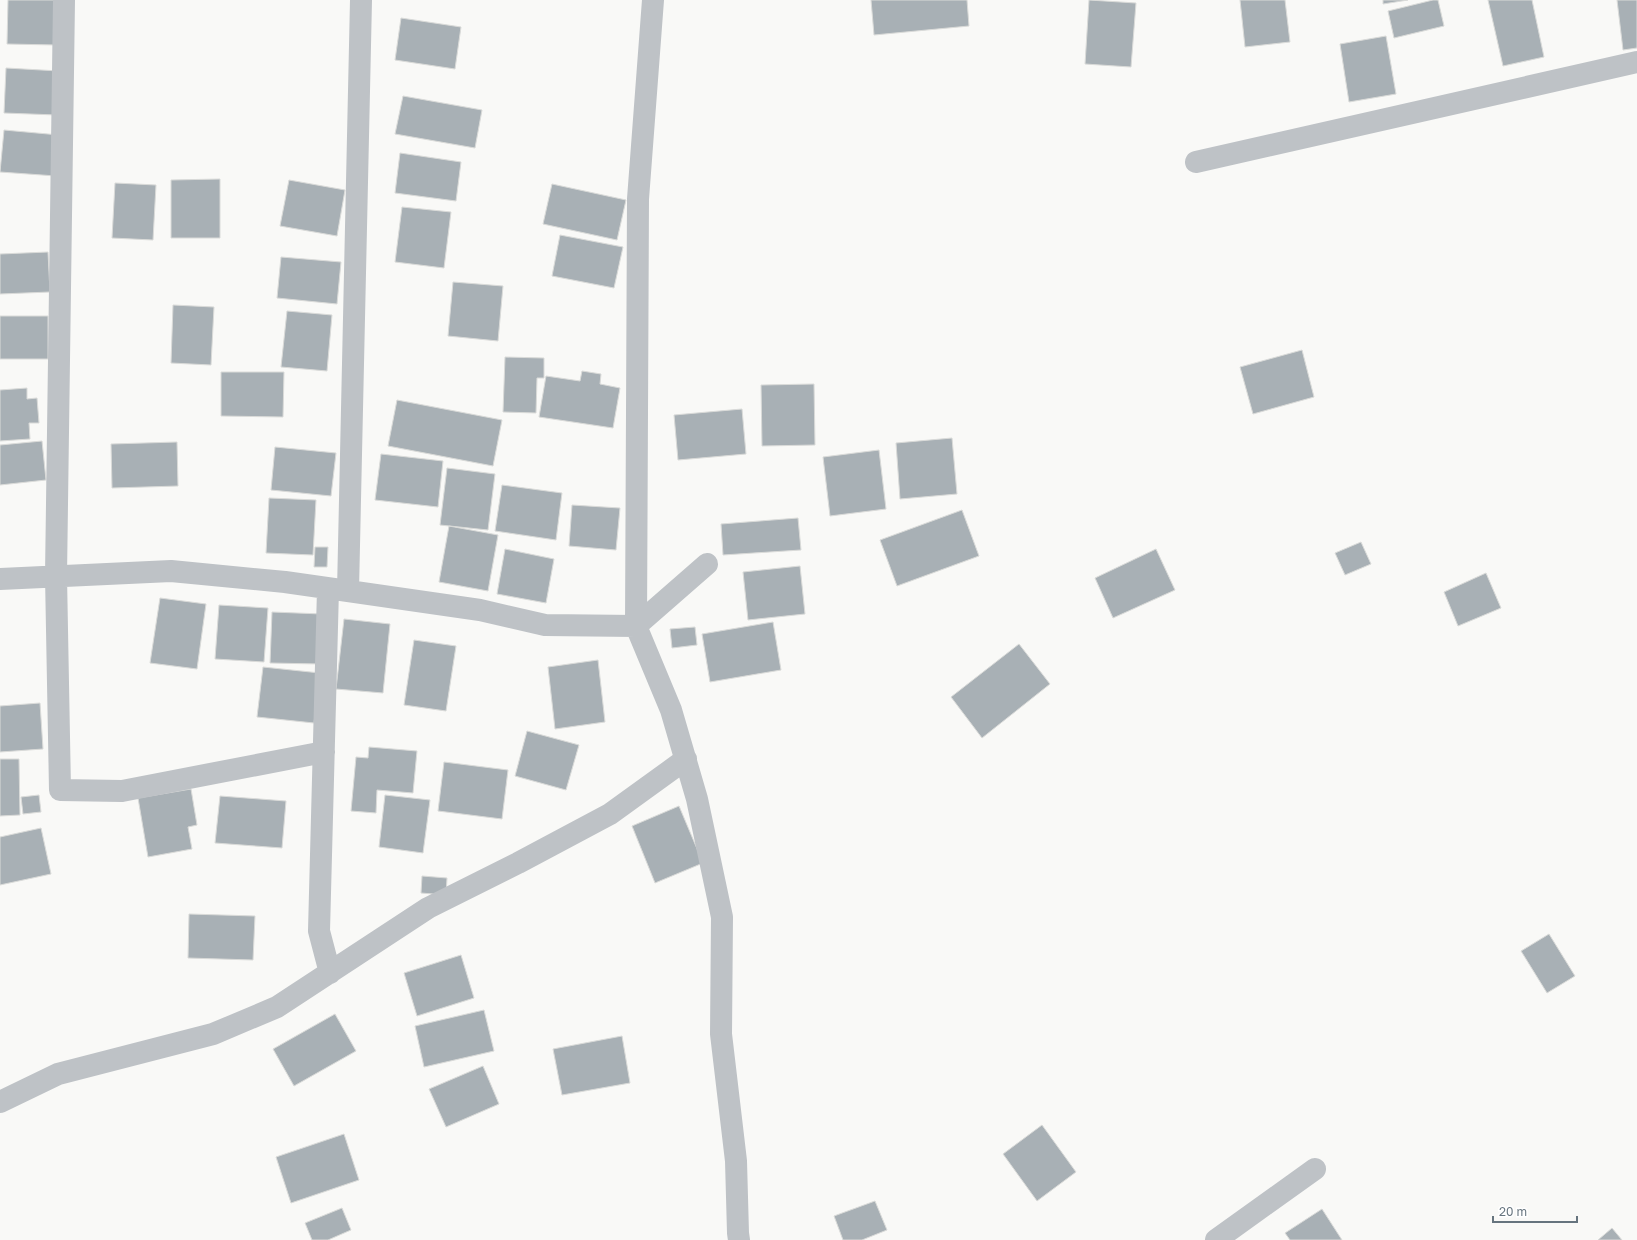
<svg xmlns="http://www.w3.org/2000/svg" width="1637" height="1240" font-family="'Golos Text',sans-serif">
<style>
.building{fill:#a8b0b5;stroke:#dadbd9}
.lines{fill:none;stroke-linecap:round;stroke-linejoin:round}
.minor{stroke:#bec2c6;stroke-width:22}
</style>
<rect width="100%" height="100%" fill="#f9f9f7"/>
<path class="building" d="M 8,0 L 58,0 L 57,45 L 7,44 Z
M 871,0 L 967,0 L 969,26 L 874,35 Z
M 1089,0 L 1136,3 L 1131,67 L 1085,64 Z
M 1240,0 L 1285,0 L 1290,42 L 1245,47 Z
M 1383,0 L 1408,0 L 1383,4 Z
M 1433,0 L 1438,0 L 1444,26 L 1394,38 L 1388,11 Z
M 1488,0 L 1532,0 L 1544,57 L 1503,66 Z
M 1617,0 L 1637,0 L 1637,48 L 1623,50 Z
M 401,18 L 461,27 L 455,69 L 395,60 Z
M 1386,36 L 1396,94 L 1349,102 L 1340,44 Z
M 6,68 L 59,71 L 57,115 L 4,113 Z
M 403,96 L 482,110 L 475,148 L 395,134 Z
M 4,130 L 59,135 L 56,176 L 0,172 Z
M 400,153 L 461,162 L 456,201 L 395,193 Z
M 220,179 L 220,238 L 171,238 L 171,180 Z
M 289,180 L 345,190 L 337,236 L 280,226 Z
M 115,183 L 156,185 L 153,240 L 112,238 Z
M 552,184 L 626,200 L 617,240 L 543,224 Z
M 402,207 L 451,212 L 444,268 L 395,262 Z
M 560,235 L 623,247 L 614,288 L 552,276 Z
M 48,252 L 50,292 L 0,294 L 0,254 Z
M 281,257 L 341,262 L 337,304 L 277,298 Z
M 453,282 L 503,286 L 498,341 L 448,336 Z
M 173,305 L 214,307 L 211,365 L 171,363 Z
M 287,311 L 332,315 L 327,371 L 281,367 Z
M 0,316 L 48,316 L 48,359 L 0,359 Z
M 1302,350 L 1314,397 L 1253,414 L 1240,367 Z
M 505,357 L 544,358 L 544,378 L 537,378 L 536,413 L 503,412 Z
M 582,371 L 601,374 L 600,384 L 620,388 L 613,428 L 539,417 L 546,376 L 580,381 Z
M 221,372 L 284,372 L 283,417 L 221,416 Z
M 814,384 L 815,445 L 762,446 L 761,385 Z
M 27,388 L 27,399 L 37,398 L 39,423 L 29,423 L 30,439 L 0,441 L 0,390 Z
M 397,400 L 502,420 L 493,466 L 388,446 Z
M 742,409 L 746,454 L 678,460 L 674,415 Z
M 952,438 L 957,494 L 900,499 L 896,443 Z
M 42,441 L 46,480 L 0,485 L 0,445 Z
M 177,442 L 178,486 L 112,488 L 111,444 Z
M 275,447 L 336,453 L 331,496 L 271,490 Z
M 879,450 L 886,509 L 830,516 L 823,457 Z
M 381,454 L 443,461 L 438,507 L 375,500 Z
M 447,468 L 495,474 L 488,530 L 440,525 Z
M 502,485 L 562,493 L 556,540 L 495,531 Z
M 269,498 L 316,500 L 313,555 L 266,553 Z
M 572,505 L 620,508 L 616,550 L 569,546 Z
M 962,510 L 979,556 L 897,586 L 880,540 Z
M 798,518 L 801,550 L 723,555 L 721,524 Z
M 449,526 L 498,535 L 488,591 L 439,582 Z
M 1361,542 L 1371,564 L 1345,575 L 1335,553 Z
M 315,547 L 328,547 L 327,567 L 314,567 Z
M 505,549 L 554,559 L 546,603 L 497,594 Z
M 1156,549 L 1175,590 L 1113,618 L 1095,578 Z
M 800,566 L 805,614 L 748,620 L 743,572 Z
M 1486,573 L 1501,608 L 1458,626 L 1444,592 Z
M 160,598 L 206,604 L 197,669 L 150,663 Z
M 219,605 L 268,608 L 264,662 L 215,659 Z
M 272,612 L 322,614 L 320,664 L 270,663 Z
M 344,619 L 390,624 L 383,693 L 336,689 Z
M 773,622 L 781,670 L 710,682 L 702,634 Z
M 695,627 L 697,645 L 672,648 L 670,629 Z
M 414,640 L 456,646 L 446,711 L 404,705 Z
M 1019,644 L 1050,684 L 982,738 L 951,697 Z
M 598,660 L 605,722 L 555,729 L 548,667 Z
M 263,667 L 320,673 L 314,723 L 257,717 Z
M 40,703 L 43,749 L 0,752 L 0,706 Z
M 527,731 L 579,745 L 566,790 L 515,776 Z
M 369,747 L 417,751 L 413,793 L 377,790 L 376,813 L 351,811 L 356,757 L 368,758 Z
M 0,759 L 19,759 L 20,815 L 0,816 Z
M 444,762 L 508,770 L 502,819 L 438,811 Z
M 191,789 L 197,825 L 188,827 L 192,849 L 148,857 L 138,798 Z
M 39,795 L 41,812 L 23,814 L 21,797 Z
M 385,795 L 430,800 L 423,853 L 379,847 Z
M 220,796 L 286,801 L 282,848 L 215,843 Z
M 679,806 L 703,863 L 655,883 L 632,826 Z
M 41,828 L 51,874 L 0,885 L 0,837 Z
M 422,876 L 447,878 L 446,895 L 421,893 Z
M 189,914 L 255,916 L 253,960 L 188,958 Z
M 1549,934 L 1575,976 L 1547,993 L 1521,951 Z
M 461,955 L 474,998 L 417,1016 L 404,973 Z
M 484,1010 L 494,1051 L 424,1067 L 415,1026 Z
M 335,1014 L 356,1051 L 294,1086 L 273,1049 Z
M 622,1036 L 630,1083 L 562,1095 L 553,1049 Z
M 483,1066 L 499,1104 L 446,1127 L 429,1089 Z
M 1042,1125 L 1076,1172 L 1037,1201 L 1003,1154 Z
M 344,1134 L 359,1180 L 291,1203 L 276,1157 Z
M 875,1201 L 887,1230 L 862,1240 L 843,1240 L 834,1216 Z
M 342,1208 L 351,1230 L 328,1240 L 312,1240 L 305,1223 Z
M 1322,1209 L 1342,1240 L 1290,1240 L 1285,1233 Z
M 1612,1228 L 1622,1240 L 1598,1240 Z"/>
<g class="lines">
<path class="minor" d="M 64,0 L 56,576 L 60,790 L 122,791 L 324,752
M 653,0 L 638,199 L 636,626 L 671,710 L 697,799 L 722,917 L 721,1034 L 736,1161 L 738,1233 L 739,1240
M 1196,162 L 1637,62
M 0,579 L 171,571 L 285,582 L 348,591 L 480,610 L 545,625 L 636,626 L 707,564
M 328,589 L 319,931 L 330,973
M 348,591 L 361,0
M 0,1102 L 58,1074 L 213,1034 L 277,1007 L 428,908 L 518,863 L 610,814 L 686,759
M 1216,1240 L 1315,1169"/>
</g>
<path d="M1493 1216v6h84v-6" fill="none" stroke="#66747e" stroke-width="2"/>
<text x="1499" y="1216" font-size="12" fill="#66747e" stroke="#ffffff" stroke-width="3" paint-order="stroke">20 m</text>
</svg>
